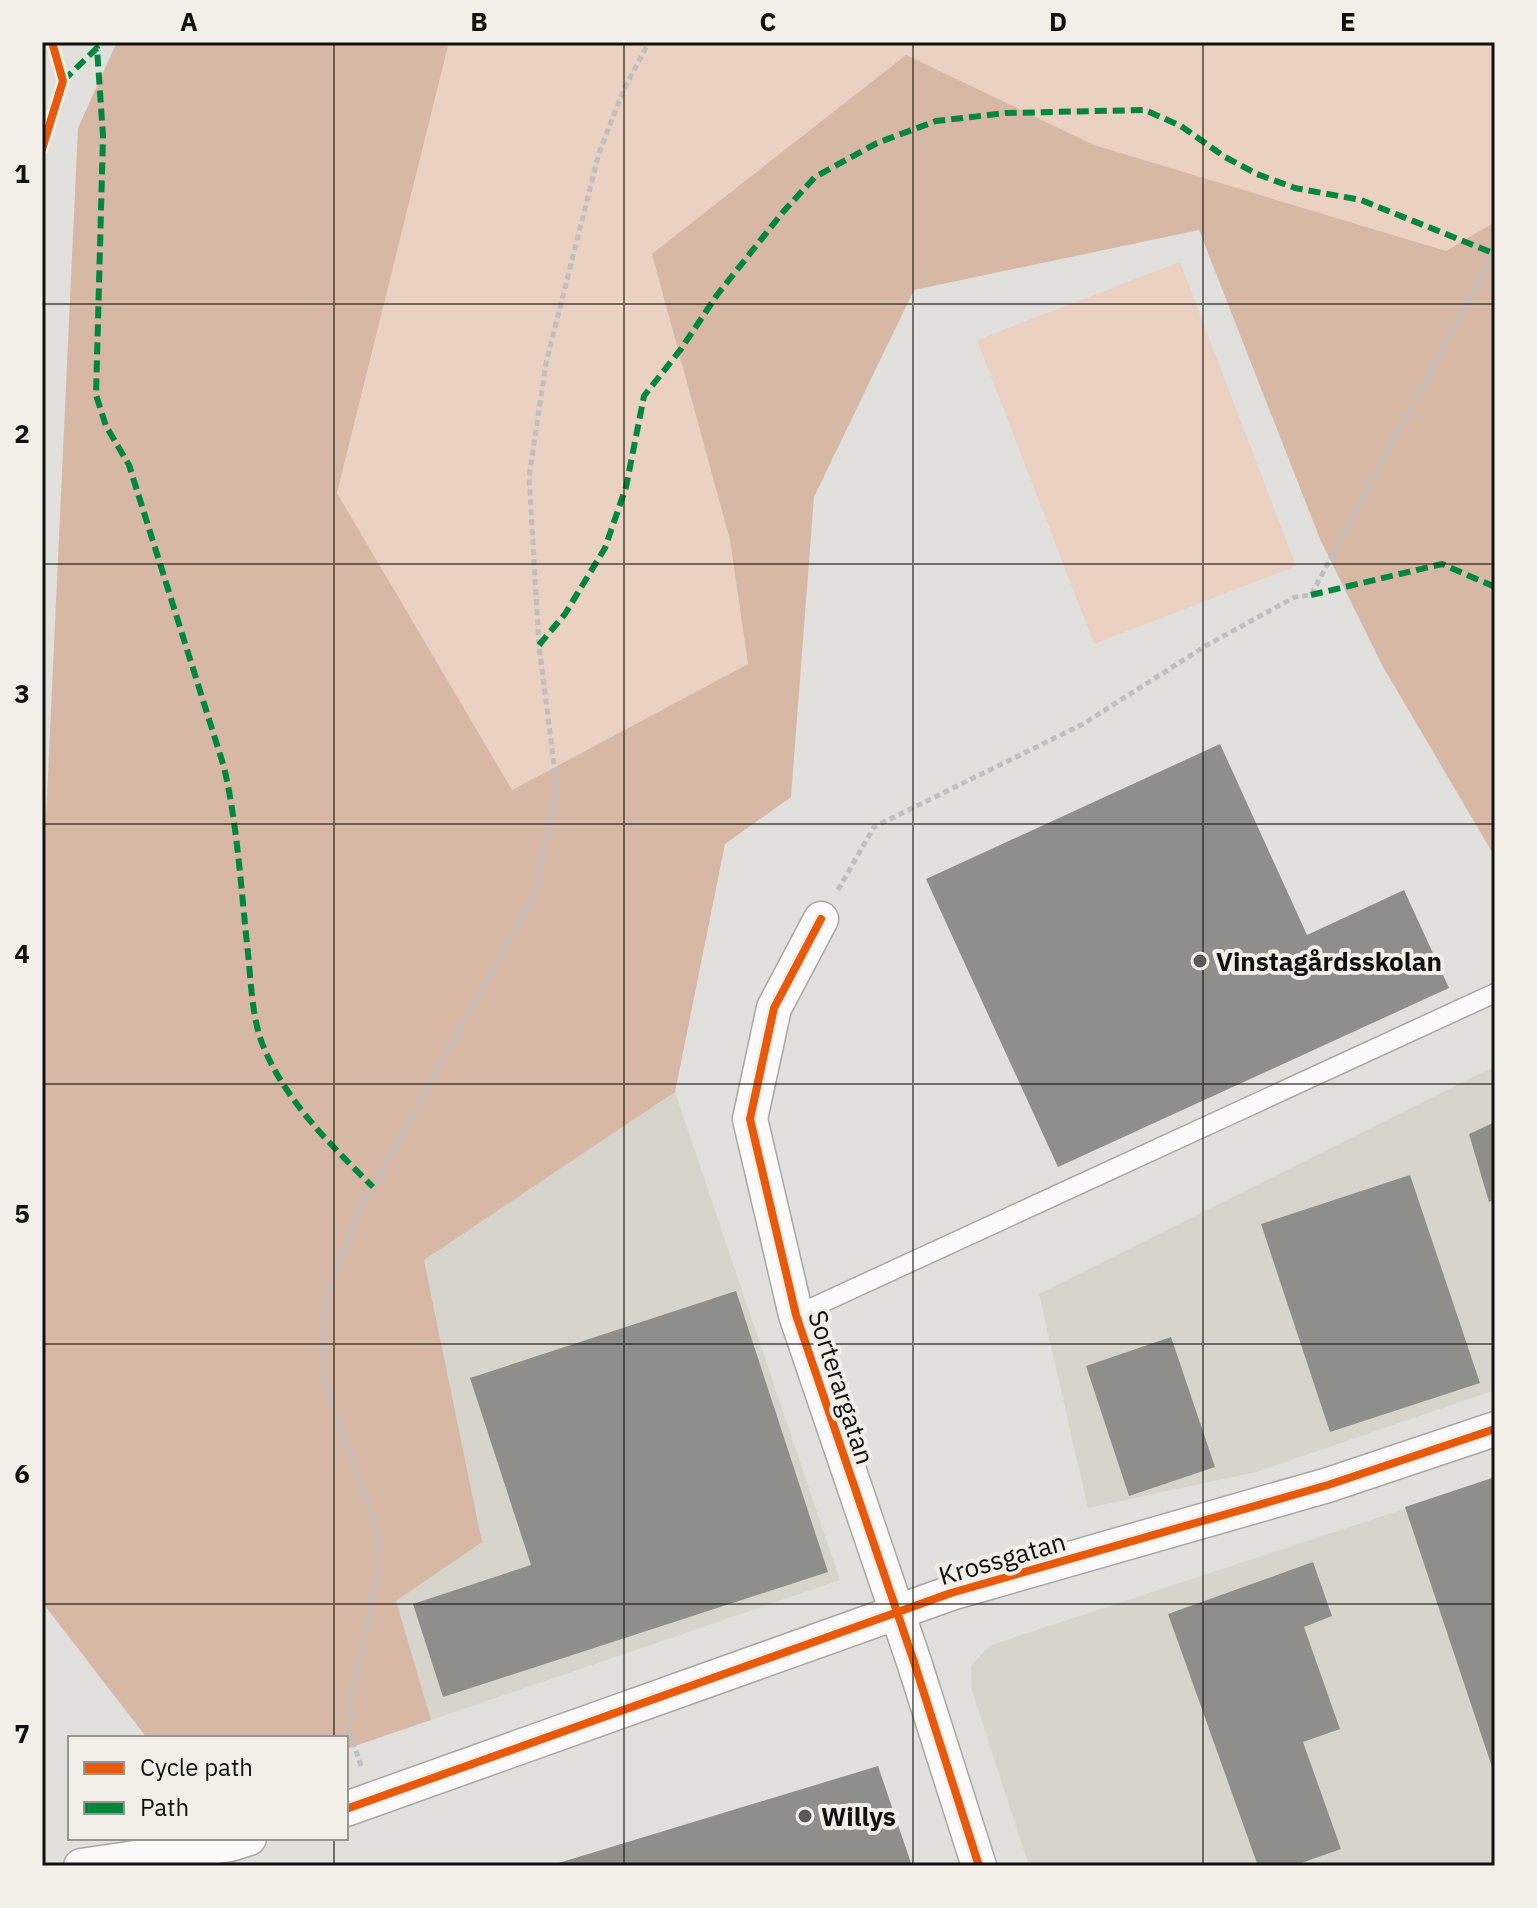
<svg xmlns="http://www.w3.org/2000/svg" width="1537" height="1908" font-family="'IBM Plex Sans',sans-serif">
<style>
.built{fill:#d6d4cb}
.green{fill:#ead1c2}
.forest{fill:#d6b8a5}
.building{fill:#8e8e8b}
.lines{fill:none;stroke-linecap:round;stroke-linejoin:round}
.service-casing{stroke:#a7a7a4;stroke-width:21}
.minor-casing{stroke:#a7a7a4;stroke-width:37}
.path{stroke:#bfbfbf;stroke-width:5;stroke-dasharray:6 4;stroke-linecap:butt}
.service{stroke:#fafafa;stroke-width:18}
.minor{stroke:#fafafa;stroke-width:34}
.quiet{stroke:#00873e;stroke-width:6;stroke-dasharray:12 6;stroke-linecap:butt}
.cycleway-casing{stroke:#f1efe8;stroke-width:13}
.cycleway{stroke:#e8590c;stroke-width:8}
.grid{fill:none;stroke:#12110f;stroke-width:2;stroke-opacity:0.55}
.poi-dot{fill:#5a5957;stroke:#f1efe8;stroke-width:3}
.labels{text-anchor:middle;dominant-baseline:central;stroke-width:8;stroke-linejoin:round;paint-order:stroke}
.poi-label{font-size:26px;font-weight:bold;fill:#12110f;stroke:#f1efe8;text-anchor:start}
.street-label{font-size:26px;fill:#12110f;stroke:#f1efe8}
.neatline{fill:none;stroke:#12110f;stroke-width:3}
.grid-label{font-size:26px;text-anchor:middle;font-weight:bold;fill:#12110f}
</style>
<rect width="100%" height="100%" fill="#e1e0dd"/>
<path class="built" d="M 1495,1066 L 1495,1390 L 1256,1472 L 1088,1508 L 1039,1294 Z
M 675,1092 L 840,1580 L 431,1720 L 395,1600 L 482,1541 L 424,1260 Z
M 1495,1479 L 1495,1866 L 1029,1866 L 972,1691 L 971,1666 L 989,1646 Z"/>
<path class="green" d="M 449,42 L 1495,42 L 1495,222 L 1446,251 L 1094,145 L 906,56 L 730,540 L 748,664 L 511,790 L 337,493 Z
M 1180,262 L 1296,566 L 1094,644 L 977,340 Z"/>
<path class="forest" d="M 117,42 L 449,42 L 337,493 L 512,790 L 748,664 L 730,540 L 652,254 L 906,55 L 1094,145 L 1446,251 L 1495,222 L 1495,857 L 1382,665 L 1320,539 L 1199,230 L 914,290 L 814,497 L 791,797 L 725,844 L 675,1092 L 424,1260 L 482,1542 L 396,1601 L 431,1720 L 346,1749 L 346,1738 L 147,1738 L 42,1602 L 42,904 L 78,128 Z"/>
<path class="building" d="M 1220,744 L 1307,935 L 1404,890 L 1449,988 L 1058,1167 L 926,879 Z
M 1495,1122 L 1495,1199 L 1489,1202 L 1469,1134 Z
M 1410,1175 L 1480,1383 L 1330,1432 L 1261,1224 Z
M 736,1291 L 828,1572 L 443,1697 L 413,1604 L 531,1565 L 470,1378 Z
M 1171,1337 L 1215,1467 L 1129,1496 L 1086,1366 Z
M 1495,1477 L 1495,1773 L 1494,1773 L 1405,1507 Z
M 1313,1562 L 1332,1616 L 1304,1627 L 1340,1729 L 1303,1742 L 1341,1849 L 1293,1866 L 1258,1866 L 1168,1614 Z
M 878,1766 L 912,1866 L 552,1866 L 552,1865 Z"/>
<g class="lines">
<g class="service-casing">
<path id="service" d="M 796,1315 L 1495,993"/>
</g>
<g class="minor-casing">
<path id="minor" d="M 821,919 L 774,1008 L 750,1119 L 796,1315 L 914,1662 L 979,1866
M 346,1809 L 951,1593 L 1328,1485 L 1495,1429
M 81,1866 L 230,1844 L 249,1838"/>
</g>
<path class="path" d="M 838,890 L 874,827 L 1083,724 L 1207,645 L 1295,597 L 1311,595 L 1495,251
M 361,1766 L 349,1730 L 351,1695 L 378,1578 L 377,1531 L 325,1382 L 322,1342 L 326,1299 L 357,1215 L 534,895 L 557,789 L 539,645 L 529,477 L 546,363 L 599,153 L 624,89 L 649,42"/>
<use href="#service" class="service"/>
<use href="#minor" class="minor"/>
<path class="quiet" d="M 63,81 L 97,48 L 103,136 L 96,395 L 106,426 L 129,465 L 224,767 C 238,828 241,891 248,953 C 251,983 252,1016 262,1043 C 284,1100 331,1145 373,1187
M 1311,595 L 1442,564 L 1495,587
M 539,645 L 565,614 L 605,548 L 626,487 L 644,396 L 681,349 L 717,295 L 783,212 L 815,177 L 877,143 L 936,121 L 1006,113 L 1145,110 L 1181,126 L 1225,157 L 1257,174 L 1295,188 L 1361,200 L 1493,253"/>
<g class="cycleway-casing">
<path id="cycleway" d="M 42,149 L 63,81 L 52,42
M 821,919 L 774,1008 L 750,1119 L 796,1315 L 914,1662 L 979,1866
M 346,1809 L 951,1593 L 1328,1485 L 1495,1429"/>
</g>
<use href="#cycleway" class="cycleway"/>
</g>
<path class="grid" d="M 334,42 L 334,1738M 624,42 L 624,1866M 913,42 L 913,1866M 1203,42 L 1203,1866M 42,304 L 1495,304M 42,564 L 1495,564M 42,824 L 1495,824M 42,1084 L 1495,1084M 42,1344 L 1495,1344M 42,1604 L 1495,1604M 334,1838 L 334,1866"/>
<g class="poi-dot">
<circle cx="1200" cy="961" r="8"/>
<circle cx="805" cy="1816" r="8"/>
</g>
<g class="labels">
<g class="poi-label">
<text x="1216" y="961">Vinstagårdsskolan</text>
<text x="821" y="1816">Willys</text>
</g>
<g class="street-label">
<text transform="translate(842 1387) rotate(72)">Sorterargatan</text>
<text transform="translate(1002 1558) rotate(-16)">Krossgatan</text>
</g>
</g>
<rect width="1537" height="1908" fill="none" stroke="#f1efe8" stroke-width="88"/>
<rect x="68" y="1736" width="280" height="104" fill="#f1efe8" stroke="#989691" stroke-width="2"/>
<rect x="84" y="1762" width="40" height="12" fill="#e8590c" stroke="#989691" stroke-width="2"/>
<text x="140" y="1776" font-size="24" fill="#12110f">Cycle path</text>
<rect x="84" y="1802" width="40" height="12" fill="#00873e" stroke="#989691" stroke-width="2"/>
<text x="140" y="1816" font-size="24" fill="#12110f">Path</text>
<rect x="44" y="44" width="1449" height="1820" class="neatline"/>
<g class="grid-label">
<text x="189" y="31">A</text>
<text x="479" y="31">B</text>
<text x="768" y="31">C</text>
<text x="1058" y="31">D</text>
<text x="1348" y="31">E</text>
<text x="22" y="183">1</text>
<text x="22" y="443">2</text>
<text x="22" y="703">3</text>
<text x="22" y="963">4</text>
<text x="22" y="1223">5</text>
<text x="22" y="1483">6</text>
<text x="22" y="1743">7</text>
</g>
</svg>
